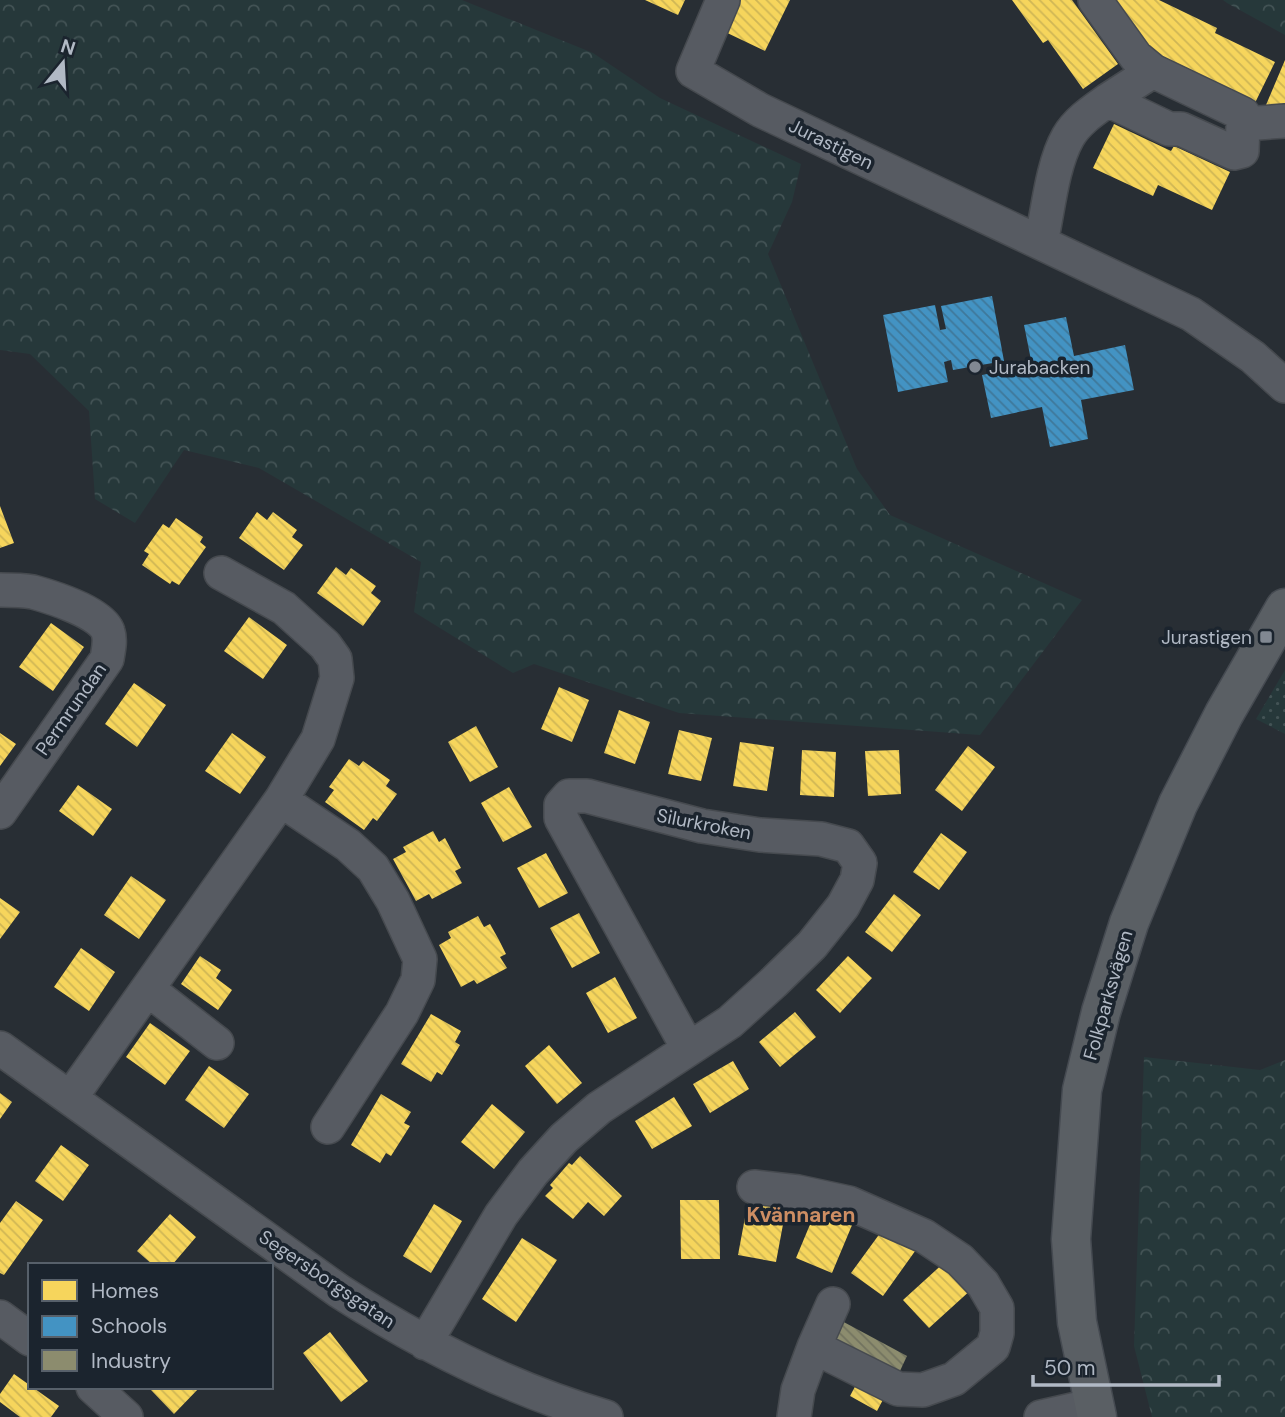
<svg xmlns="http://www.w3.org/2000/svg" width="1285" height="1417" font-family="'DM Sans',sans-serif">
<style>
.forest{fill:url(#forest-crowns)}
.garden{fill:url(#garden-dots)}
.homes{fill:url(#homes-back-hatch)}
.schools{fill:url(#schools-back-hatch)}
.industry{fill:url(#industry-back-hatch)}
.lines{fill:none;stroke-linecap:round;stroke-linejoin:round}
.minor-casing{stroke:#464a4f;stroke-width:36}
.major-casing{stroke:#454a51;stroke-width:41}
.minor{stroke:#575b62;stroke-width:33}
.major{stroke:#5a5f64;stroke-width:38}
.poi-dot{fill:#818892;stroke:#1b242e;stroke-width:2.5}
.labels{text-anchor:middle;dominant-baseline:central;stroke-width:7;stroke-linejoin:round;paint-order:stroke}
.street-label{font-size:19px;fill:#b1b9c5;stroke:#1b242e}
.poi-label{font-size:19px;fill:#b1b9c5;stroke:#1b242e;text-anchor:start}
.neighbourhood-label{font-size:21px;font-weight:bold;fill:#ce8e63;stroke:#1b242e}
</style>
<defs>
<pattern id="forest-crowns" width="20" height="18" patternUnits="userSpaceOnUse" patternTransform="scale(1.75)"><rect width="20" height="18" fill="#26383a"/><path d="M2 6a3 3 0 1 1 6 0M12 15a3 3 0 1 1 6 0" fill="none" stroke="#435355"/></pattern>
<pattern id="garden-dots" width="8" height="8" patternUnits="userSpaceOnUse" patternTransform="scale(1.75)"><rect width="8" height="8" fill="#26383a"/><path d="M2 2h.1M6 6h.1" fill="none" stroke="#435355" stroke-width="1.8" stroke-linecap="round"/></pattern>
<pattern id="homes-back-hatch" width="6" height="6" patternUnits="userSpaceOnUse" patternTransform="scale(1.75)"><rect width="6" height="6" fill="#f6d55c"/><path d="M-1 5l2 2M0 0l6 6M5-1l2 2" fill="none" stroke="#cfb655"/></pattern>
<pattern id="schools-back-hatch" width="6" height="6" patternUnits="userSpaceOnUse" patternTransform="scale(1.75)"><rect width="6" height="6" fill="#4393c3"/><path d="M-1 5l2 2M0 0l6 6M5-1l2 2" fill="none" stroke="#3f789a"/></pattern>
<pattern id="industry-back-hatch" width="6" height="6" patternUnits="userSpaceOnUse" patternTransform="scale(1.75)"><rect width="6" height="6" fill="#8c8c6e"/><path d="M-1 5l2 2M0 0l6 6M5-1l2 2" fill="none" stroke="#72735f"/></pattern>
</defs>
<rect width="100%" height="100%" fill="#282e34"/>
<path class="forest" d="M 0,0 L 462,0 L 593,53 L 660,98 L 801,164 L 792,202 L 768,254 L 857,469 L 890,515 L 1082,600 L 980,735 L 679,713 L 534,664 L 513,673 L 414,612 L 421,562 L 259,468 L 184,450 L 135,523 L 95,499 L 89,411 L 30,354 L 0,350 Z
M 1223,0 L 1285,0 L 1285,35 L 1227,3 Z
M 1144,1057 L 1260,1070 L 1285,1060 L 1285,1417 L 1152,1417 L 1134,1346 Z"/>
<path class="garden" d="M 1285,670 L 1285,734 L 1256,719 Z"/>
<path class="homes" d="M 645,0 L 685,0 L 678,15 Z
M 735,0 L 790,0 L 765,51 L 721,30 Z
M 1012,0 L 1072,0 L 1118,64 L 1083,89 L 1048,40 L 1043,43 Z
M 1108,0 L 1159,0 L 1217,28 L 1215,33 L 1275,62 L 1253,107 L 1188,75 L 1191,70 L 1133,42 Z
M 1285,60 L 1285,109 L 1275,110 L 1266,105 Z
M 1114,124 L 1171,151 L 1174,146 L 1230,172 L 1212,210 L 1158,185 L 1153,196 L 1093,168 Z
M 0,506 L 14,543 L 0,548 Z
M 257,512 L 267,520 L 273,512 L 297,530 L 292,537 L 303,545 L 284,570 L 239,538 Z
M 176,518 L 203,537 L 200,542 L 206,547 L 179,585 L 172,581 L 170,584 L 142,565 L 149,554 L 144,551 L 163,524 L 169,528 Z
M 336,567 L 346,575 L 351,568 L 376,586 L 371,593 L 381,601 L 363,626 L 317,593 Z
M 249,617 L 287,645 L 263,679 L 224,651 Z
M 51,623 L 84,647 L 53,691 L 19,667 Z
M 134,683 L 166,705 L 137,747 L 105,724 Z
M 559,687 L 589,700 L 572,742 L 541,729 Z
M 619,710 L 650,722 L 635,764 L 604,753 Z
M 476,726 L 498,767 L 470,782 L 448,742 Z
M 679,730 L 712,738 L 701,781 L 668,774 Z
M 0,733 L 16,744 L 0,766 Z
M 232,733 L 266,757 L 240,794 L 205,771 Z
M 740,742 L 774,747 L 767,791 L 733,786 Z
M 968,746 L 995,767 L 962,811 L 935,790 Z
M 802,750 L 836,752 L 834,797 L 800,795 Z
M 899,750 L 901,794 L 868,796 L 865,751 Z
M 349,759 L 359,766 L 363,761 L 390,780 L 386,786 L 397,794 L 377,821 L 373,818 L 364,830 L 325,802 L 334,790 L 329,787 Z
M 78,785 L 112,809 L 93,836 L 59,811 Z
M 509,787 L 532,827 L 503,842 L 481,803 Z
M 433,831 L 439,842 L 445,838 L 461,868 L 455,871 L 462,883 L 432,899 L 429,894 L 416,901 L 393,859 L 406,852 L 403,847 Z
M 941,833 L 967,852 L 939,890 L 913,872 Z
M 546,853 L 568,893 L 539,908 L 517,868 Z
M 131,876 L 166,900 L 139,939 L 104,915 Z
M 894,894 L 921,915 L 892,952 L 865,932 Z
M 0,898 L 20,912 L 0,939 Z
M 579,913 L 600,953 L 572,968 L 550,928 Z
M 478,916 L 484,927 L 490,924 L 499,940 L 506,954 L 500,957 L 507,968 L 477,984 L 474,980 L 461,987 L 439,945 L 451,938 L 448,932 Z
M 81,948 L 115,972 L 89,1011 L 54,987 Z
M 200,956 L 221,970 L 216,978 L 232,990 L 218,1010 L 181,984 Z
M 848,956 L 872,978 L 840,1013 L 816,990 Z
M 615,977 L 637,1018 L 608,1033 L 586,993 Z
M 795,1012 L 816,1037 L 780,1067 L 759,1042 Z
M 431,1014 L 461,1031 L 455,1042 L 460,1045 L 442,1075 L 437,1072 L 431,1082 L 401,1064 Z
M 150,1023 L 190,1051 L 165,1085 L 126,1057 Z
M 549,1045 L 582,1083 L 557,1104 L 525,1066 Z
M 733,1061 L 749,1089 L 710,1113 L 693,1084 Z
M 209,1066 L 249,1094 L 224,1128 L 185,1100 Z
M 0,1093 L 12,1102 L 0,1119 Z
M 381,1094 L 411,1112 L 404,1123 L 410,1126 L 391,1156 L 386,1153 L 380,1163 L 351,1145 Z
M 674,1097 L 692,1126 L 652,1149 L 635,1121 Z
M 492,1104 L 525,1132 L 494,1169 L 461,1142 Z
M 61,1145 L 89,1165 L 63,1201 L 35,1181 Z
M 580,1156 L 622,1196 L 604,1216 L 588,1202 L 573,1219 L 545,1196 L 553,1188 L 550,1185 L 569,1163 L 572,1165 Z
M 749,1196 L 787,1203 L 776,1262 L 738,1255 Z
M 680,1200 L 719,1200 L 720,1259 L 681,1259 Z
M 16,1201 L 43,1220 L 4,1275 L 0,1273 L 0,1223 Z
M 819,1203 L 855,1218 L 832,1273 L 796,1258 Z
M 434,1204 L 462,1221 L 431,1273 L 403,1256 Z
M 170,1214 L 196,1237 L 172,1265 L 153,1265 L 137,1251 Z
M 886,1225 L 918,1247 L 883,1296 L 851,1273 Z
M 522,1238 L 557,1260 L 516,1322 L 482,1299 Z
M 947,1260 L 973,1288 L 929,1328 L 903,1300 Z
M 330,1332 L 368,1381 L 341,1402 L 303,1353 Z
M 14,1374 L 59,1406 L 51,1417 L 20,1417 L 0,1402 L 0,1394 Z
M 859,1379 L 886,1394 L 877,1411 L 850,1396 Z
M 153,1387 L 200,1387 L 174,1414 L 151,1390 Z"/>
<path class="schools" d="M 992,296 L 1004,361 L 953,370 L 951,360 L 944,362 L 948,382 L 898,392 L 883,315 L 935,305 L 940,330 L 946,329 L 941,306 Z
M 1066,317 L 1074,356 L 1125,345 L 1134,390 L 1081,400 L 1088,439 L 1050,447 L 1042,407 L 991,418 L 982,375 L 1032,365 L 1024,325 Z"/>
<path class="industry" d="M 840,1320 L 907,1356 L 899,1373 L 830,1337 Z"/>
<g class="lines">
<g class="minor-casing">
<path id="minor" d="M 723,0 L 693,71 L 760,110 L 1191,314 L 1253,357 L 1285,386
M 1095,0 L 1136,57 L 1153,71
M 1108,100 L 1153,71 L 1243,114 L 1243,124
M 1041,243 C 1048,211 1052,165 1068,137 C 1077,121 1094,110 1108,100 L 1169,129 L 1181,129 L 1234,153 L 1242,151 L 1243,124 L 1285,121
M 0,590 C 11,590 22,590 33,592 C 51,597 103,613 108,632 C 111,641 108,651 107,659 L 0,812
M 281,800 L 348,845 L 373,868 L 393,901 L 420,959 L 418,980 L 402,1013 L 328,1127
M 149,990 L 217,1043
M 0,1048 L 339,1291 C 423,1345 510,1389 606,1417
M 71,1097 L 281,800 L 318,739 L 337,678 L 335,659 L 325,645 L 284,608 L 221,573
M 754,1187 L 798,1192 L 849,1203 L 924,1236 L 960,1260 L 983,1284 L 997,1308 L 997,1333 L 993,1347 L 954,1379 L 923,1390 L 898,1389 L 814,1347 L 798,1390 L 794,1417
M 0,1317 L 30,1339
M 425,1343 L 501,1215 L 533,1172 L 564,1138 L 599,1108 L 730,1022 L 773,983 L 812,945 L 843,906 L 857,880 L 860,863 L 848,846 L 821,839 L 760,835 L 702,826 L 587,796 L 569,796 L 561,805 L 561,818 L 688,1048
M 814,1347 L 833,1304
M 93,1387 L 126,1417
M 1041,1417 L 1094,1405"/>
</g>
<g class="major-casing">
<path id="major" d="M 1097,1417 L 1077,1322 L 1071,1239 L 1082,1090 L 1101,1012 L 1129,923 L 1178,804 L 1224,714 L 1285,608"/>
</g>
<use href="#minor" class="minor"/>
<use href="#major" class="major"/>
</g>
<g class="poi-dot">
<circle cx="975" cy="367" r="7"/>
<rect x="1259" y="630" width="14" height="14" rx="3.5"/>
</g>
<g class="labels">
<g class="street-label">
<text transform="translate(831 144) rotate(26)">Jurastigen</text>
<text transform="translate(71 709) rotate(-55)">Permrundan</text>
<text transform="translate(704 824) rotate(11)">Silurkroken</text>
<text transform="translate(1108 995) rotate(-74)">Folkparksvägen</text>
<text transform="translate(327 1279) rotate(34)">Segersborgsgatan</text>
</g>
<g class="poi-label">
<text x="989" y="367">Jurabacken</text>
<text x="1252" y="637" text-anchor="end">Jurastigen</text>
</g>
<g class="neighbourhood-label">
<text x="801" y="1215">Kvännaren</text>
</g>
</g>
<rect x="28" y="1263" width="245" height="126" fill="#1b242e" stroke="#57606a" stroke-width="2"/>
<rect x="42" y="1280" width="35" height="21" fill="#f6d55c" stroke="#57606a" stroke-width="2"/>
<text x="91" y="1298" font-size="21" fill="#b1b9c5">Homes</text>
<rect x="42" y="1316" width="35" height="21" fill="#4393c3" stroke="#57606a" stroke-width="2"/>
<text x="91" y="1333" font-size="21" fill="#b1b9c5">Schools</text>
<rect x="42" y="1350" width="35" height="21" fill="#8c8c6e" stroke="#57606a" stroke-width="2"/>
<text x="91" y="1368" font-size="21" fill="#b1b9c5">Industry</text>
<g transform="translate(63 63) rotate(18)" stroke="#1b242e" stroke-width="5" paint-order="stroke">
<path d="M0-5L12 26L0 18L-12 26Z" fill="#b1b9c5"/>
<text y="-10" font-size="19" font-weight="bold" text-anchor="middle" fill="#b1b9c5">N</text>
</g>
<path d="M1033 1375v10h186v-10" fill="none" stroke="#b1b9c5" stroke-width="3.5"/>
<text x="1044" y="1375" font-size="21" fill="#b1b9c5" stroke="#1b242e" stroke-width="5" paint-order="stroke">50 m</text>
</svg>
